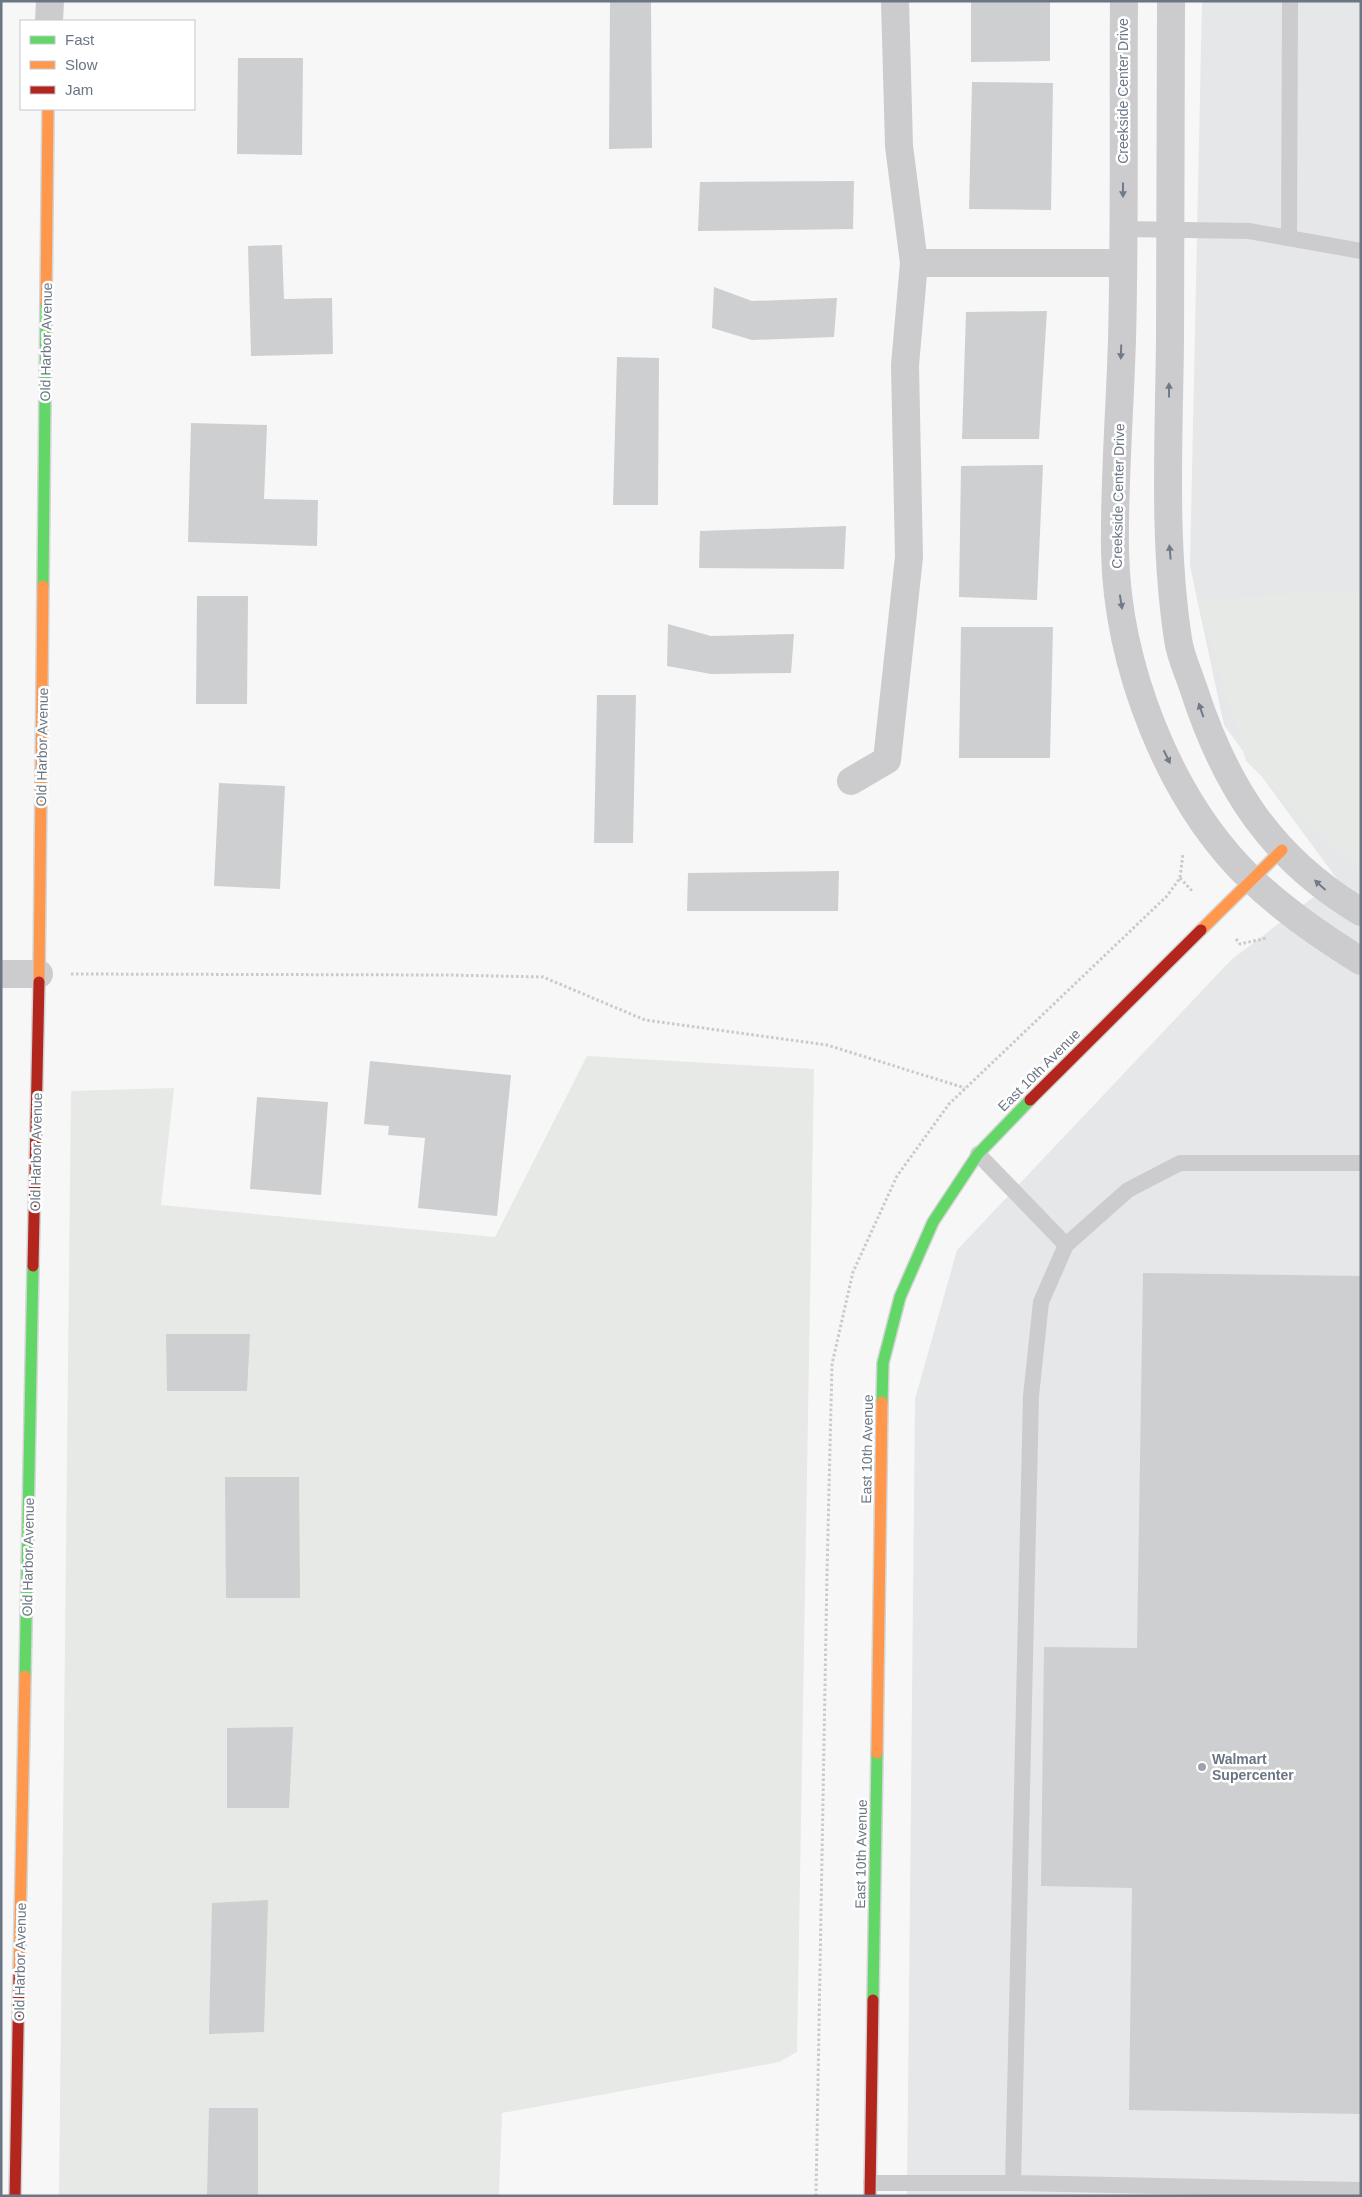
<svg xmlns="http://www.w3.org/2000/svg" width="1362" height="2197" font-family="Arial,sans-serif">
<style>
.built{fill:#e6e7e8}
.green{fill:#e6e9e5}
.building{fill:#cecfd0}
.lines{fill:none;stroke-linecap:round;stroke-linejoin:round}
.fast-casing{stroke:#d3d4d5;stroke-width:14}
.slow-casing{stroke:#d3d4d5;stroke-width:14}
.jam-casing{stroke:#d3d4d5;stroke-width:14}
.path{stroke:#c9cacb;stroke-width:3;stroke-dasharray:2.5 2.5;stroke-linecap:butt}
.lane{stroke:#ccccce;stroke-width:16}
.street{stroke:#ccccce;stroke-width:28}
.fast{stroke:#63d668;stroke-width:11}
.slow{stroke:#ff974d;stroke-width:11}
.jam{stroke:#b3261e;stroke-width:11}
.oneway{fill:#707a88}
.poi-dot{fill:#9ca3ac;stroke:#fff;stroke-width:2}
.labels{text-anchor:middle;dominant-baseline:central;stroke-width:5;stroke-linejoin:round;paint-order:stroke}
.street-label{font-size:14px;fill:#6b7684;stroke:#fff}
.poi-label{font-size:14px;font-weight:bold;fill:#6b7684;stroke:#fff;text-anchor:start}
</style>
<rect width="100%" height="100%" fill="#f7f7f7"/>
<path class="built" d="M 1202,1 L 1361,1 L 1361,2196 L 907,2196 L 915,1399 L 957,1250 L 1231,960 L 1337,879 L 1224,725 L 1190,566 Z"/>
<path class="green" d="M 1361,589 L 1361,873 L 1246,761 L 1197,600 Z
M 587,1056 L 814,1069 L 797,2052 L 779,2062 L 502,2113 L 499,2194 L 501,2196 L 59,2196 L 71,1091 L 174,1088 L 161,1205 L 495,1237 Z"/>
<path class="building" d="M 610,1 L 651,1 L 652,148 L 609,149 Z
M 971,1 L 1050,1 L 1050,61 L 971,62 Z
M 238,58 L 303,58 L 302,155 L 237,154 Z
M 972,82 L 1053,83 L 1051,210 L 969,209 Z
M 854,181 L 853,229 L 698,231 L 700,182 Z
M 282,245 L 284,299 L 332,298 L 333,354 L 251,356 L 248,246 Z
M 714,287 L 752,301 L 837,298 L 834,337 L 752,340 L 712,328 Z
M 1047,311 L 1039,439 L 962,439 L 966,312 Z
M 617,357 L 659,358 L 658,505 L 613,505 Z
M 191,423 L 267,425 L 264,499 L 318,500 L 317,546 L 188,542 Z
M 1043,465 L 1037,600 L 959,597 L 961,466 Z
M 846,526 L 844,569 L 699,568 L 700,531 Z
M 197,596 L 248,596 L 247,704 L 196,704 Z
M 668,624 L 711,636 L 794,634 L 791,673 L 711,674 L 667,666 Z
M 961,627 L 1053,627 L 1050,758 L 959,758 Z
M 597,695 L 636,695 L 633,843 L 594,843 Z
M 219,783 L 285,786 L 280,889 L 214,886 Z
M 839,871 L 838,911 L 687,911 L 688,873 Z
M 370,1061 L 511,1075 L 497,1216 L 418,1208 L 425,1138 L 388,1135 L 389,1126 L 364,1124 Z
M 257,1097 L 328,1102 L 321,1195 L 250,1189 Z
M 1143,1273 L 1361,1276 L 1361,2114 L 1129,2110 L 1132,1888 L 1041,1886 L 1044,1647 L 1137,1648 Z
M 166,1334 L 250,1334 L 247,1391 L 167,1391 Z
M 225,1477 L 299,1477 L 300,1598 L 226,1598 Z
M 293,1727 L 289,1808 L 227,1808 L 227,1728 Z
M 268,1900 L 264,2032 L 209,2034 L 212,1903 Z
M 209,2108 L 258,2108 L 258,2196 L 207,2196 Z"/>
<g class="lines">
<g class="fast-casing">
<path id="fast" d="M 43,586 L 46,303
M 882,1402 L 883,1363 L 900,1297 L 933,1222 L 978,1154 L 1030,1100
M 25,1676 L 33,1266
M 873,2000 L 877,1753"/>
</g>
<g class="slow-casing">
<path id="slow" d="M 46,303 L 48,109
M 1201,930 L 1282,850
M 39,982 L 43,586
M 877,1753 L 882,1402
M 19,1975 L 25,1676"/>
</g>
<g class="jam-casing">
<path id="jam" d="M 1030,1100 L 1201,930
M 33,1266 L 39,982
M 15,2196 L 19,1975
M 870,2196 L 873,2000"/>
</g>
<path class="path" d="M 1180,878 L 1193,892
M 1236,939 L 1240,944 L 1267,938
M 71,974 L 448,975 L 543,977 L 645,1020 L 827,1045 L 965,1088
M 816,2196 L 827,1573 L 832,1364 L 853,1272 L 897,1176 L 949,1104 L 1167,896 L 1180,878 L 1183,853"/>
<path class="lane" d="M 1123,229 L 1249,231 L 1361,251
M 1289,238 L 1290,1
M 978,1154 L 1066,1245
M 871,2183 L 1013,2183 L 1361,2190
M 1013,2183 L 1031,1396 L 1041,1302 L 1066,1245 L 1128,1190 L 1180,1163 L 1361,1163"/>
<path class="street" d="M 895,1 L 899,146 L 914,263
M 1124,1 C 1123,114 1125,226 1122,339 C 1120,409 1114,480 1115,550 C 1117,664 1168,799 1251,879 C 1284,911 1322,937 1361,961
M 1171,1 C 1171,114 1170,227 1170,340 C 1169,438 1163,542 1178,639 C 1180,656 1189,674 1194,690 C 1226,788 1272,859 1361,912
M 49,21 L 50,1
M 851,781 L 887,760 L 909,557 L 905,365 L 914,263 L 1123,263
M 1,974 L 39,974"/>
<use href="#fast" class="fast"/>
<use href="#slow" class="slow"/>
<use href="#jam" class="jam"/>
</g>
<defs><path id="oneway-solid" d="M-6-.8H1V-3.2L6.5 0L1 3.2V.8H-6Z" transform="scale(1.25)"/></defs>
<g class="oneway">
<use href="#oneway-solid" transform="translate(1123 190) rotate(90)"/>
<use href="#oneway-solid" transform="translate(1121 352) rotate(92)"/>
<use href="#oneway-solid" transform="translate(1169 390) rotate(-90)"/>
<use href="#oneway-solid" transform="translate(1170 552) rotate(-95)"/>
<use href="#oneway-solid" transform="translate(1121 602) rotate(81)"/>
<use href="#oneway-solid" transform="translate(1201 710) rotate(-109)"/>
<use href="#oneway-solid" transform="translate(1167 757) rotate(64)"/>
<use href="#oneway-solid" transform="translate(1320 885) rotate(-138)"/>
</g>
<circle class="poi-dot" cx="1202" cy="1767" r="5"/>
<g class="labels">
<g class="street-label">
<text transform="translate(1123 91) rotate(-90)">Creekside Center Drive</text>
<text transform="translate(46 342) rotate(-89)">Old Harbor Avenue</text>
<text transform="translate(1118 496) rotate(-89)">Creekside Center Drive</text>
<text transform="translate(42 747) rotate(-89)">Old Harbor Avenue</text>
<text transform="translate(1039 1070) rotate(-45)">East 10th Avenue</text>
<text transform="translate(36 1152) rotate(-89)">Old Harbor Avenue</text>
<text transform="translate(867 1449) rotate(-89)">East 10th Avenue</text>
<text transform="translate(28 1557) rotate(-89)">Old Harbor Avenue</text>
<text transform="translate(861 1854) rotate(-89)">East 10th Avenue</text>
<text transform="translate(20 1962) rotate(-89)">Old Harbor Avenue</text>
</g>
<g class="poi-label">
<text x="1212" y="1759">Walmart<tspan x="1212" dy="16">Supercenter</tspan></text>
</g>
</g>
<rect width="1362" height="2197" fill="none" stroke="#6b7684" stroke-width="5"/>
<rect x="20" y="20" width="175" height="90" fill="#ffffff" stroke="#c4c8ce"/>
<rect x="30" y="36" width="25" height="8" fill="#63d668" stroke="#c4c8ce"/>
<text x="65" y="45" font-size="15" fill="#6b7684">Fast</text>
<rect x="30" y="61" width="25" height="8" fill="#ff974d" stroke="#c4c8ce"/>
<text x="65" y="70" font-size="15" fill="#6b7684">Slow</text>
<rect x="30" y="86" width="25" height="8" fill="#b3261e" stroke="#c4c8ce"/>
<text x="65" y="95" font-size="15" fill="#6b7684">Jam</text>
</svg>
